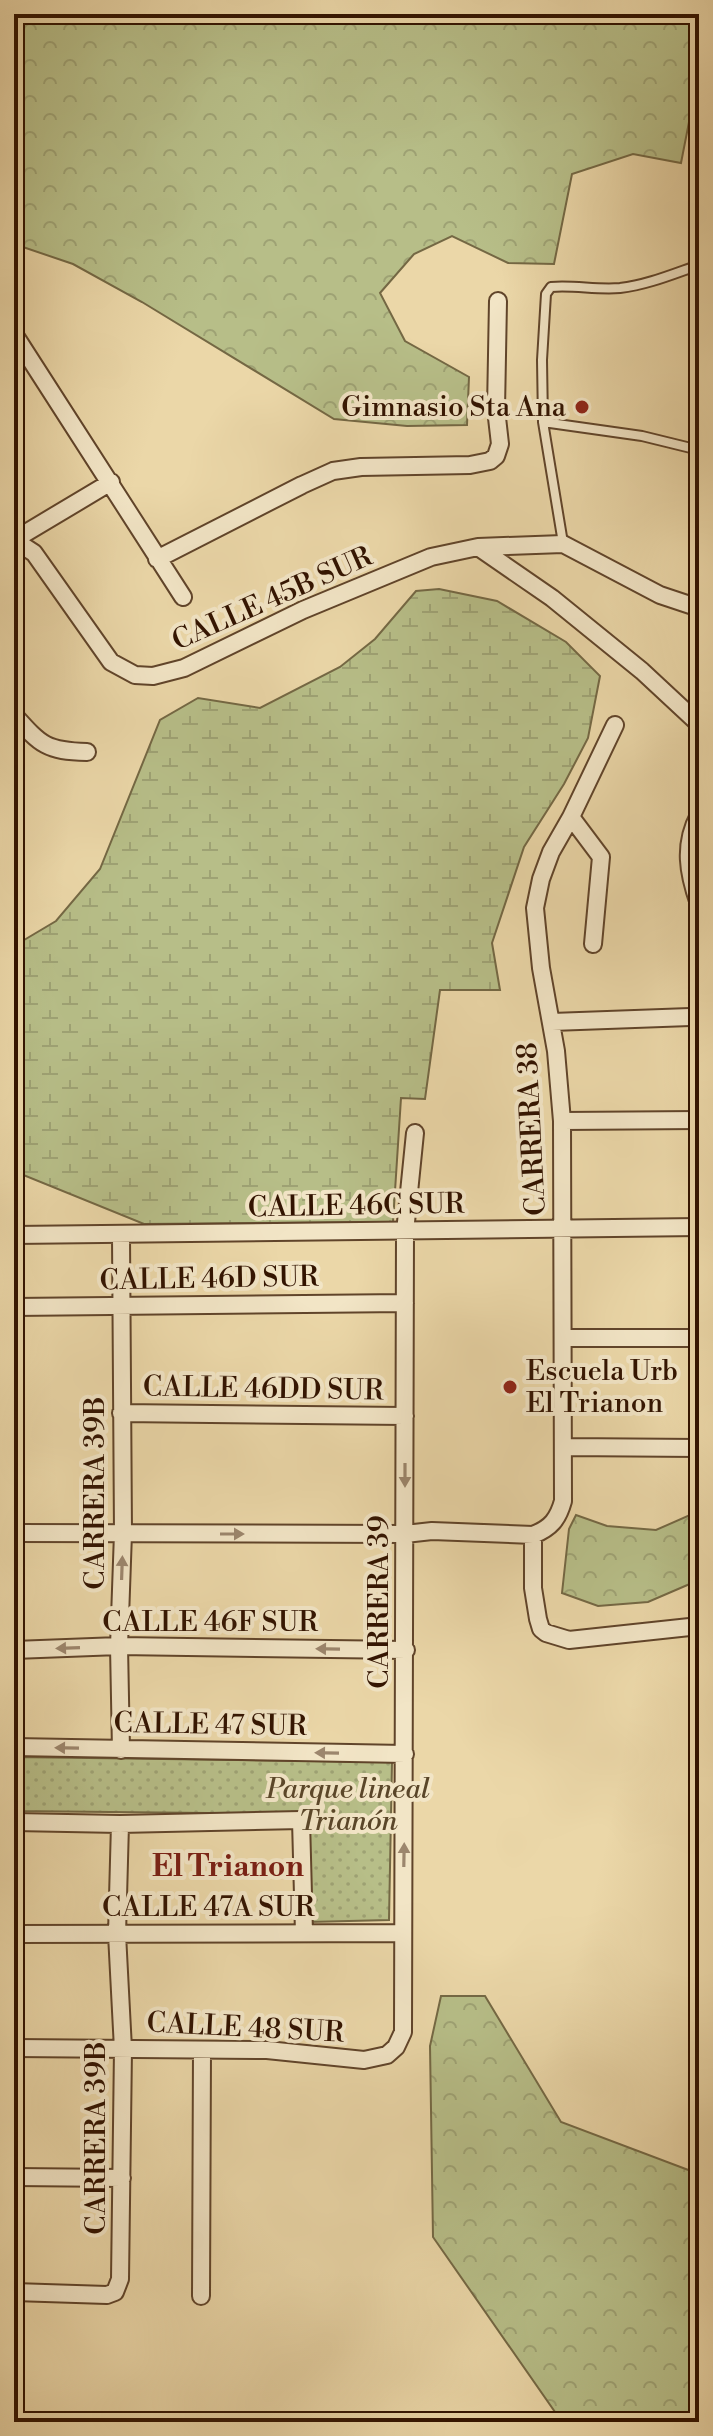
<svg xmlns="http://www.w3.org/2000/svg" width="713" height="2436" font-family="'Libre Bodoni',serif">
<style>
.forest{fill:url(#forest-crowns);stroke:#746844;stroke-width:2}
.wetland{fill:url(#wetland-marsh);stroke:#746844;stroke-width:2}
.park{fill:url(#park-dots);stroke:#746844;stroke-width:2}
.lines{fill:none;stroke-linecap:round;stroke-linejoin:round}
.service-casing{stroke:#60442a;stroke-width:12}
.minor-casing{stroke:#60442a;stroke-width:20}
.service{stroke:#f2e5c6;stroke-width:8}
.minor{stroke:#f2e5c6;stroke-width:16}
.oneway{fill:#9c866d}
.poi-dot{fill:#8f2418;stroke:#f2e5c6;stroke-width:3}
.labels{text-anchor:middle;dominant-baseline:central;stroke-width:8;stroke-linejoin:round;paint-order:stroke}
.poi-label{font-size:28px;fill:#321300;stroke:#f2e5c6;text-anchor:end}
.street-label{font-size:28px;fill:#321300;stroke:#f2e5c6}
.park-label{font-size:28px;font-style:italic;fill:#5a4629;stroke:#f2e5c6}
.neighbourhood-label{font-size:30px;font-weight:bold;fill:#7a1f14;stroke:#f2e5c6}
</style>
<defs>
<pattern id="forest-crowns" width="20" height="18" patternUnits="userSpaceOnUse" patternTransform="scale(2)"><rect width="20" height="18" fill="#b7be88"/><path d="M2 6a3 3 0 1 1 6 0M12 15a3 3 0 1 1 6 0" fill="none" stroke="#9ea274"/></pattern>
<pattern id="wetland-marsh" width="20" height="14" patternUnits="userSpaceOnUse" patternTransform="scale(2)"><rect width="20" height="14" fill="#b7be88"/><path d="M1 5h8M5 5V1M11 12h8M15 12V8" fill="none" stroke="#9ea274"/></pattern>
<pattern id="park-dots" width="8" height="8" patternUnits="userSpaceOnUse" patternTransform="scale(2)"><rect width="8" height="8" fill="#b7be88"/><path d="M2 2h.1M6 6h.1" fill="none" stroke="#9ea274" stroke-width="1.8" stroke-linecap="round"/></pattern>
</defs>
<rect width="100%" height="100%" fill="#ebd7a8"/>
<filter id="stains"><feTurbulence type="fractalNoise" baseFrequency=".0025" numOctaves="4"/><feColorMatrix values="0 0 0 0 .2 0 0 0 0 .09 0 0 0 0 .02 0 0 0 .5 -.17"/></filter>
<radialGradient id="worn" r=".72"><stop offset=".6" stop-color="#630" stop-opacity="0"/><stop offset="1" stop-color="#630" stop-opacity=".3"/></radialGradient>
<path class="forest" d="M 14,14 L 699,14 L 699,71 L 681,163 L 633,154 L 572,174 L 554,264 L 508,263 L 452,236 L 414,254 L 380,293 L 405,341 L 469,377 L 467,425 L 407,426 L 334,419 L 142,302 L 73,264 L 14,244 Z
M 699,1511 L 699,1580 L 648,1602 L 598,1606 L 562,1593 L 569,1529 L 576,1515 L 607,1526 L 656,1530 Z
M 441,1996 L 485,1996 L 561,2122 L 699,2174 L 699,2422 L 562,2422 L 433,2237 L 430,2046 Z"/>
<path class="wetland" d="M 439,589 L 497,601 L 566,642 L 600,676 L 588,738 L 564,784 L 524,847 L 492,943 L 500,990 L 440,990 L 425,1099 L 401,1098 L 393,1222 L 144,1224 L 21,1174 L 14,1174 L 14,946 L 56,921 L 100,869 L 160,720 L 198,698 L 260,708 L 340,667 L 375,639 L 416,591 Z"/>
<path class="park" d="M 14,1757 L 392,1762 L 389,1920 L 309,1922 L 306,1814 L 14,1811 Z"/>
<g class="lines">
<g class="service-casing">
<path id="service" d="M 543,422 L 642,436 L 699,450
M 563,543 L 543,422 L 542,360 L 546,294 L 551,287 C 574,285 597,290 620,288 C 647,285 673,274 699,265"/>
</g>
<g class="minor-casing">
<path id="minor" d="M 14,334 L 183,597
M 14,540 L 34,553 L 111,662 L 135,675 L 153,676 L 184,668 L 303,610 L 431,557 L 478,547 L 563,544 L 660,595 L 699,608
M 14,540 L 111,482
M 478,547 L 552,598 L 642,671 L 699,724
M 157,559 L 302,485 L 333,471 L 361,467 L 470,465 L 490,461 L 496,456 L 500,444 L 496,409 L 498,301
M 14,715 C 41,745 46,751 87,752
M 699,815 C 683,845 688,873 699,904
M 571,817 L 601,857 L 593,944
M 552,1022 L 690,1017
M 562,1121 L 699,1120
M 14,1235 L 699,1227
M 121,1236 L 123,1533 L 119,1646 L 121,1750
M 14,1307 L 405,1303
M 563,1338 L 699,1338
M 121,1413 L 405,1416
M 564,1447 L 699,1448
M 14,1533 L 405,1534 L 432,1531 L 533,1535 C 551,1528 558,1519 563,1501 L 562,1121 L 556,1051 L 541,968 L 535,908 L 541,879 L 551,852 L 571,817 L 615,725
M 533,1535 L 533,1588 L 538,1619 L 541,1629 L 546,1633 L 569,1640 L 699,1626
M 14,1650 L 119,1646 L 406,1650
M 14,1747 L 405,1754
M 14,1822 L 120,1824 L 301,1820 L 304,1933
M 14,1934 L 403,1933
M 14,2048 L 267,2050 L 364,2060 L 387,2055 L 396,2047 L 403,2032 L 405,1232 L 415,1133
M 14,2177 L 122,2178
M 14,2292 L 107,2295 L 115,2292 L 120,2279 L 123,2049 L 117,1934 L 120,1824
M 201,2296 L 202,2050"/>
</g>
<use href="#service" class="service"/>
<use href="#minor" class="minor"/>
</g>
<defs><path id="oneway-solid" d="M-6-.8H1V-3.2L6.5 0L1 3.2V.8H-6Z" transform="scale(2)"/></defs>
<g class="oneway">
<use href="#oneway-solid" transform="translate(405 1475) rotate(90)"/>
<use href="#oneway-solid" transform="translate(232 1534)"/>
<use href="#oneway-solid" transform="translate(122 1568) rotate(-88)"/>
<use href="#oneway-solid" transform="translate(68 1648) rotate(178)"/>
<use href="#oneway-solid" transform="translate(328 1649) rotate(-179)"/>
<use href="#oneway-solid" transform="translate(67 1748) rotate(-179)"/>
<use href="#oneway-solid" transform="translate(327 1753) rotate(-179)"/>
<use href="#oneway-solid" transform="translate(404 1855) rotate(-89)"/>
</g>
<g class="poi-dot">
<circle cx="582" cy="407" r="8"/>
<circle cx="510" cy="1387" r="8"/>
</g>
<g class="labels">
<g class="poi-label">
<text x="566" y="407">Gimnasio Sta Ana</text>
<text x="526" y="1371" text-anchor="start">Escuela Urb<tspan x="526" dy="32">El Trianon</tspan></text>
</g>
<g class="street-label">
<text transform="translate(272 599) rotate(-24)">CALLE 45B SUR</text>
<text transform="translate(532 1129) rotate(-93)">CARRERA 38</text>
<text transform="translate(356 1206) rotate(-1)">CALLE 46C SUR</text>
<text transform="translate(209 1279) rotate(-1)">CALLE 46D SUR</text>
<text transform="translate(263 1389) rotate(1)">CALLE 46DD SUR</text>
<text transform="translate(95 1493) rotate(-90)">CARRERA 39B</text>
<text transform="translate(379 1602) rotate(-90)">CARRERA 39</text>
<text x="210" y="1622">CALLE 46F SUR</text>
<text transform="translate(210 1725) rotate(1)">CALLE 47 SUR</text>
<text x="208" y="1907">CALLE 47A SUR</text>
<text transform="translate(245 2028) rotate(3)">CALLE 48 SUR</text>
<text transform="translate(96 2138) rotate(-90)">CARRERA 39B</text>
</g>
<g class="park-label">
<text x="348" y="1789">Parque lineal<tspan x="348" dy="32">Trianón</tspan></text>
</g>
<g class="neighbourhood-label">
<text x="228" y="1867">El Trianon</text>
</g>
</g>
<rect width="713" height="2436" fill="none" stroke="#ebd7a8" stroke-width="48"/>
<rect x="16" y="16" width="681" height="2404" fill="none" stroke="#321300" stroke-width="4"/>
<rect x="24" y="24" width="665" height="2388" fill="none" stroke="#321300" stroke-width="2"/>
<rect width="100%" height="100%" filter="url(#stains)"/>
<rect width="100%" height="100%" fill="url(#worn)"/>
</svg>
